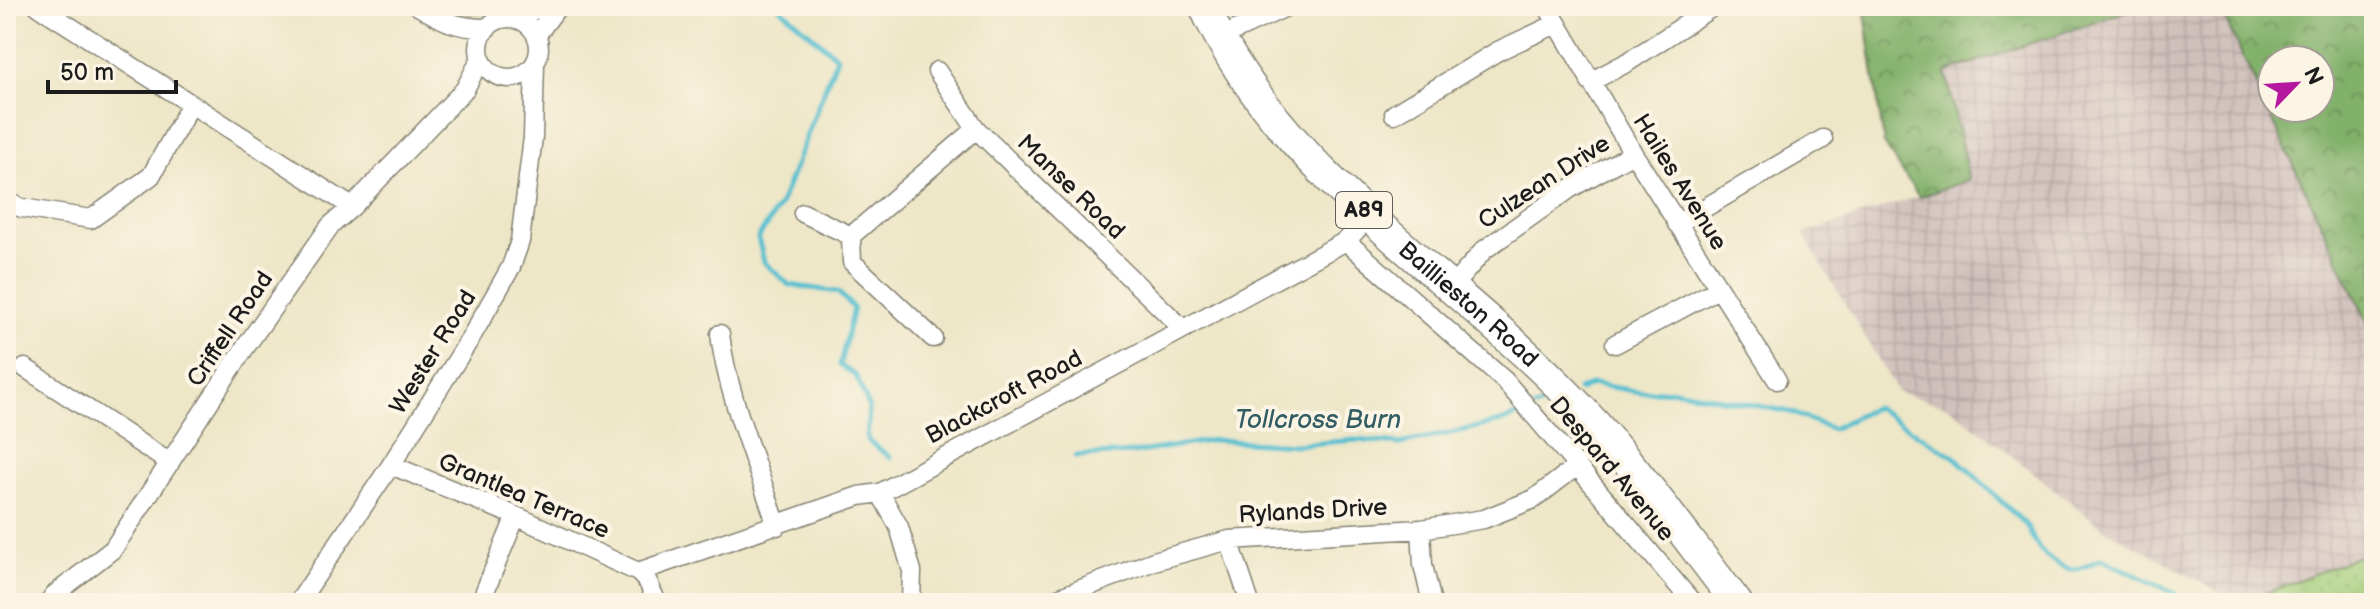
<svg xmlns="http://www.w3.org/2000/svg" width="2380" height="609" font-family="'Balsamiq Sans',sans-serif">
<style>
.industrial{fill:url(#industrial-grid)}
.forest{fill:url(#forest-crowns);stroke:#4f6644;stroke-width:2;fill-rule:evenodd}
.park{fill:url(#park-dots);stroke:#60754c;stroke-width:2}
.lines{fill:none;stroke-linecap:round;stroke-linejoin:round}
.stream{stroke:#54bfd0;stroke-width:5}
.street-casing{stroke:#848172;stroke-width:21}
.primary-casing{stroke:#848172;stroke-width:33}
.street{stroke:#fff;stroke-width:18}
.primary{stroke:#fff;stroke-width:30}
.labels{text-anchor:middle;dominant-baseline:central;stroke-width:8;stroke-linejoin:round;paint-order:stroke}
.shield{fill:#fcf5e5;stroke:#5f5d58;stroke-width:2}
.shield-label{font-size:22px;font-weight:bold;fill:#1c1c1c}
.street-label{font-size:24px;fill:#1c1c1c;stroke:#fcf5e5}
.water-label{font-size:26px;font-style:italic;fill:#325d64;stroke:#fcf5e5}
</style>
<defs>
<pattern id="industrial-grid" width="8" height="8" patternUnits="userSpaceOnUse" patternTransform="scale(2)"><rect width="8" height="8" fill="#d0c0bc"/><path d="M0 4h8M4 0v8" fill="none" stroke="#b2a4a1"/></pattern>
<pattern id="forest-crowns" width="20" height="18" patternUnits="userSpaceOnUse" patternTransform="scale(2)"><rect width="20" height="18" fill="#82b16b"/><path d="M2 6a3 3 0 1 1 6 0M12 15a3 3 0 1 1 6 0" fill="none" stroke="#6a8f57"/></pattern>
<pattern id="park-dots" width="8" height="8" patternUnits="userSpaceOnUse" patternTransform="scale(2)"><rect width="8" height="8" fill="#a3ce7b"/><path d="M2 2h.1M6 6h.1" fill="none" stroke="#8cb06a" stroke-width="1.8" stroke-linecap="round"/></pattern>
</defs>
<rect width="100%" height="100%" fill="#fcf5e5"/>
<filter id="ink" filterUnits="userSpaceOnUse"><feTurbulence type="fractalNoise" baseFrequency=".0125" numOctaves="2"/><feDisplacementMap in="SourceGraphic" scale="16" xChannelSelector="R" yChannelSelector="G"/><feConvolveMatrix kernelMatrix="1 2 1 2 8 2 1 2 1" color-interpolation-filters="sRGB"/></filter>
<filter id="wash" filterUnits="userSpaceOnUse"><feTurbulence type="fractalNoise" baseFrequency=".006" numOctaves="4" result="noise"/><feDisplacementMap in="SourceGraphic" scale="32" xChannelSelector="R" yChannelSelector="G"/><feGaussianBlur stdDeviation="1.8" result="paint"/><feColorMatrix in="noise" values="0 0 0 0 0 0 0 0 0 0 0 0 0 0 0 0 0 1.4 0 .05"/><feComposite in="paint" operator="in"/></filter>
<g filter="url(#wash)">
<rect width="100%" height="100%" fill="#ede6c7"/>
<path class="industrial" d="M 2142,6 L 2219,6 L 2374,336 L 2374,550 L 2262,594 L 2235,601 L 2103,528 L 1950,407 L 1898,392 L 1803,234 L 1969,180 L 1945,72 Z"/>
<path class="forest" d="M 1864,6 L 2142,6 L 1946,72 L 1969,180 L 1919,197 L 1884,144 Z
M 2219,6 L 2374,6 L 2374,336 ZM 2272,60 L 2320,60 L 2320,108 L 2272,108 Z"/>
<path class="park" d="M 441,6 L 518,6 C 492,13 466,19 441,6 Z
M 2374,550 L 2374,603 L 2233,603 L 2235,601 L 2263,594 Z"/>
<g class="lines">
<path class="stream" d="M 778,6 L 837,57 L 780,205 L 758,238 L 764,262 L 789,285 L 838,292 L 853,308 L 840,365 L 856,376 L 869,407 L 867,440 L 890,457
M 1579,390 L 1593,384 L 1641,392 L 1675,390 L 1790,412 L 1832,429 L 1875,407 L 1956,458 L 2027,526 C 2033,545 2054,570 2077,569 C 2084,568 2094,562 2101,559 L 2171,591 L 2187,603
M 1535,408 L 1559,398
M 1076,456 L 1133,453 L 1214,440 L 1296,445 L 1356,440 L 1400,444 L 1501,422 L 1525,412"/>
</g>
</g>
<g filter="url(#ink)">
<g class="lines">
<g class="street-casing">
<path id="street" d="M 38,6 L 352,207
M 418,6 C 444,21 456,28 487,28
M 1547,6 L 1633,153 L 1777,380
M479 48a30 30 0 1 1 60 0a30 30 0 1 1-60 0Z
M 516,19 L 542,6
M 536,36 L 558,6
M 1221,37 L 1288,6
M 937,71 L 976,129 L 1183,329
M 1590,82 L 1628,62 L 1714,6
M 1394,114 L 1498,51 L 1556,24
M 6,202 L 22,208 L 91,219 L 151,176 L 191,104
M 803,213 L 851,236
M 1677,224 L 1823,139
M 1346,241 L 1505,381 L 1693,603
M 1451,288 L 1484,250 L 1571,188 L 1633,153
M 720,334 C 727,396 758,466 777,526
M 933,338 L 852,262 L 851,236 L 976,129
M 1615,344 L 1718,289
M 25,368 L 170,463
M 391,465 L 516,516 L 638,572 L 648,582 L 657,603
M 880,493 L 899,527 L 912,571 L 911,603
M 1421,529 L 1423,565 L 1432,603
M 1229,540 L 1250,603
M 638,572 L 859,496 L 880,493 L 1346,241 L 1370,216
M 48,603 L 54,595 L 113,549 L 244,349 L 330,226 L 352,207 L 465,89 L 481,58
M 298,603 L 391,465 L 470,339 L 511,267 L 520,241 L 533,137 L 535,63
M 480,603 L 516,516
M 1045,603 L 1154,561 L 1229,540 L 1421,529 L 1484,519 L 1534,499 L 1578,465"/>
</g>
<g class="primary-casing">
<g id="primary">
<path id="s1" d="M 1204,6 C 1278,169 1439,265 1561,388 C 1627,453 1680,530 1737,603"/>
</g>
</g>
<use href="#street" class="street"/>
<use href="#primary" class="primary"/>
</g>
</g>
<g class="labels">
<rect class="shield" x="1336" y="192" width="56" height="36" rx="6"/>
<g class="shield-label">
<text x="1364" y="210">A89</text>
</g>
<g class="street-label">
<text transform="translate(1544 182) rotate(-33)">Culzean Drive</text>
<text transform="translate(1680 182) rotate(58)">Hailes Avenue</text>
<text transform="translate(1071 187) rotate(44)">Manse Road</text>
<text stroke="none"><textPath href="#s1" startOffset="402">Baillieston Road</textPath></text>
<text transform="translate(230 329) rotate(-56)">Criffell Road</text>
<text transform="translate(433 352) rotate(-58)">Wester Road</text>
<text transform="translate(1004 397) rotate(-28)">Blackcroft Road</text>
<text transform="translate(1612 469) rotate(50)">Despard Avenue</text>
<text transform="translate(524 496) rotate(23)">Grantlea Terrace</text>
<text transform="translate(1313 511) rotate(-3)">Rylands Drive</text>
</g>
<g class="water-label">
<text x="1318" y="420">Tollcross Burn</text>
</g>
</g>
<rect width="2380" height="609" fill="none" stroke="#fcf5e5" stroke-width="32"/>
<g transform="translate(2296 84) rotate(65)"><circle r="38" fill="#fcf5e5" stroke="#a29e95" stroke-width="2"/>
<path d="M0-6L14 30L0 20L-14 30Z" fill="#b5179e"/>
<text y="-12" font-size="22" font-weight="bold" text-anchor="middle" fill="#1c1c1c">N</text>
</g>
<path d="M48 80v12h128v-12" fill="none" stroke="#1c1c1c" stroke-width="4"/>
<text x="60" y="80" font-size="24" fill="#1c1c1c" stroke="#fcf5e5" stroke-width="6" paint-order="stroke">50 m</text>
</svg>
